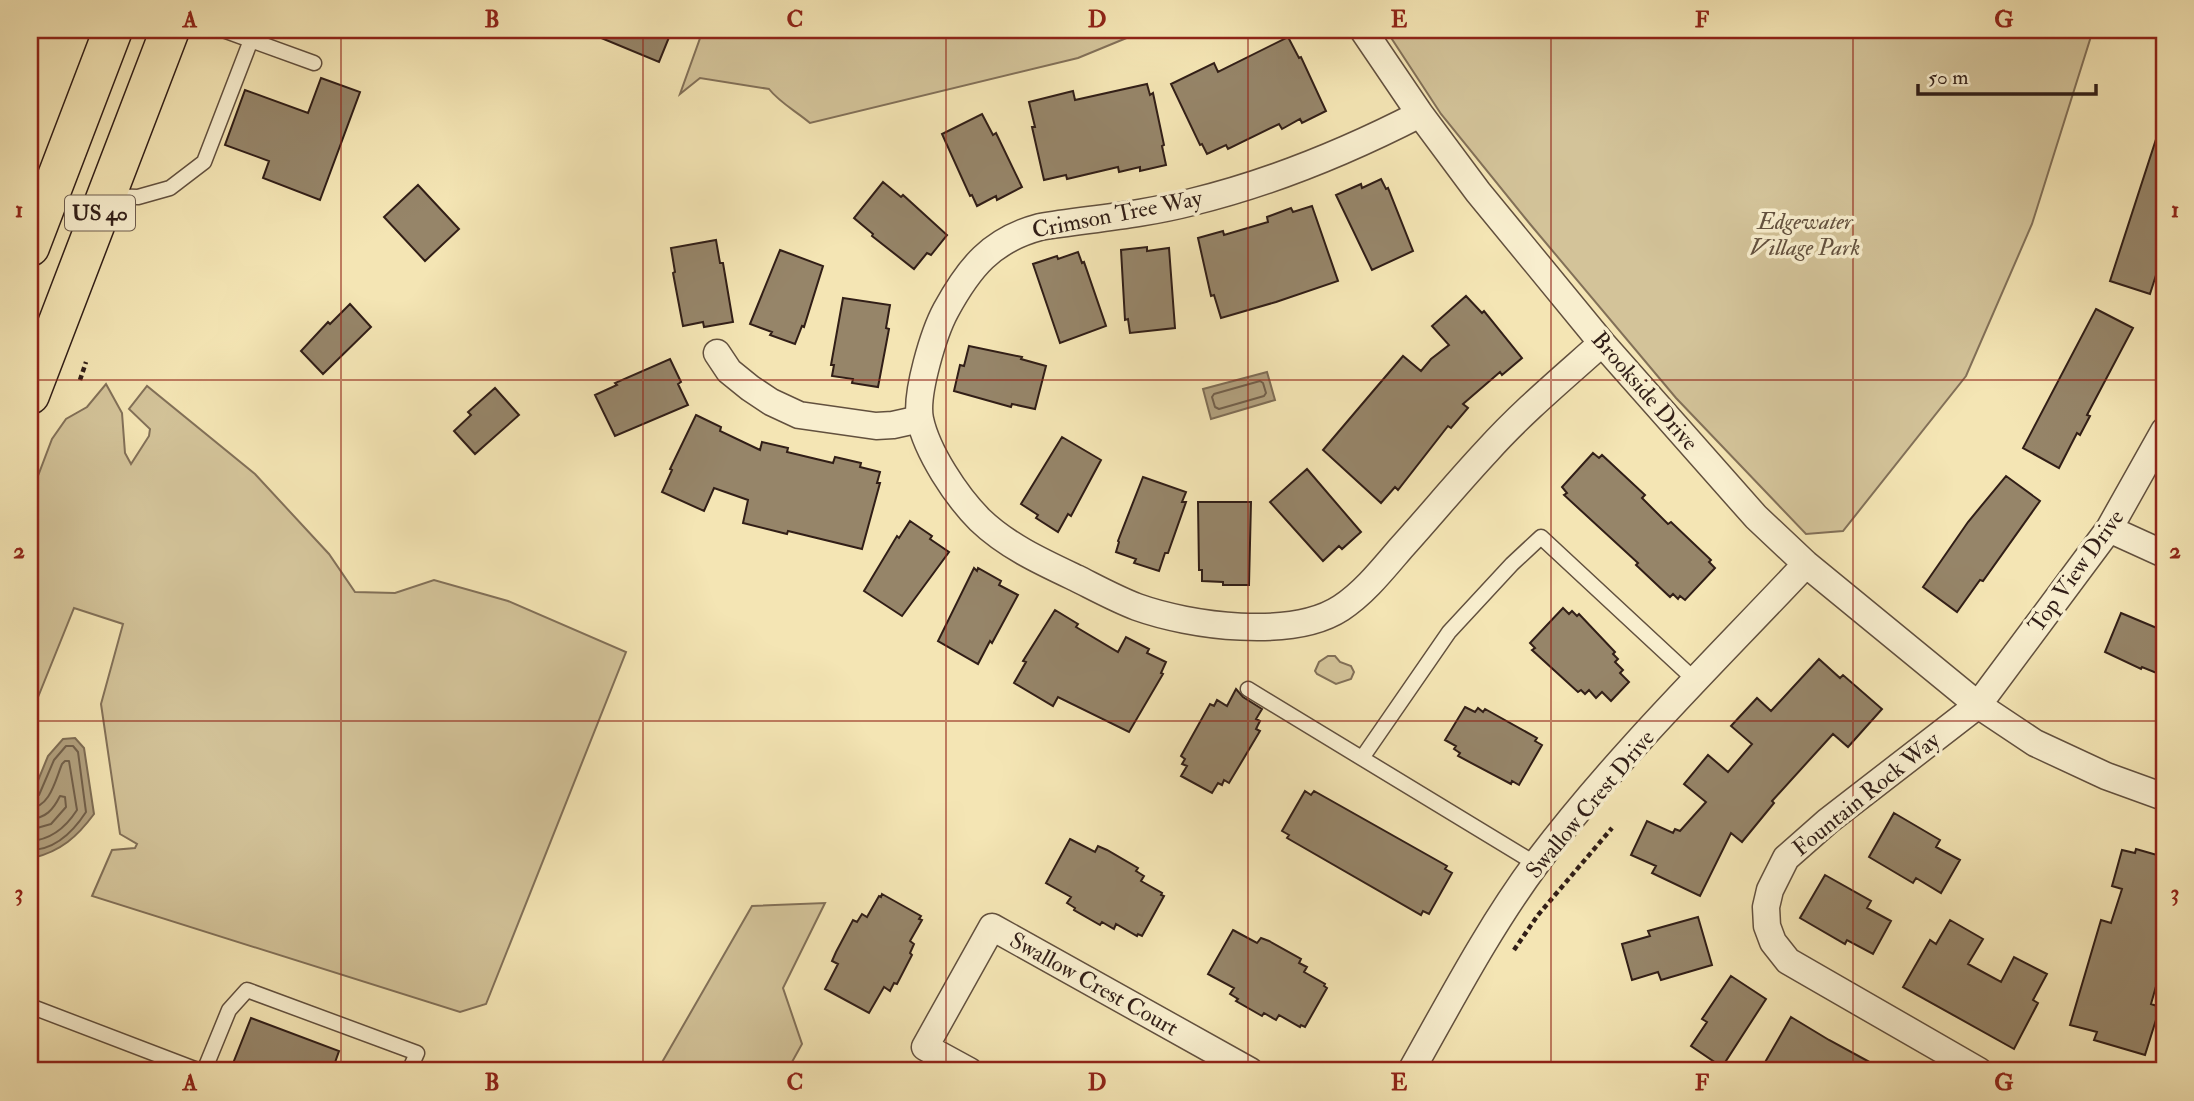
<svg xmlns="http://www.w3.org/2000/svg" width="2194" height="1101" font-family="'IM FELL Double Pica',serif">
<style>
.green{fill:#d3c399;stroke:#827058;stroke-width:2}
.water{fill:#b2a17f;stroke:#7e6d55;stroke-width:2}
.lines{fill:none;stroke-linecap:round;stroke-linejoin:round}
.shore{stroke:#72604b;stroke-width:2}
.building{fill:#968569;stroke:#311e17;stroke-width:2}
.service-casing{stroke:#62503e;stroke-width:17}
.minor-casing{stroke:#62503e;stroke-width:29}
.trunk-casing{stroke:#311e17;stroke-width:41}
.path{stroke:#311e17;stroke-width:4.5;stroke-dasharray:5 3.5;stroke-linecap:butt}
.service{stroke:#f8eece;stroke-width:14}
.minor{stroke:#f8eece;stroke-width:26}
.trunk{stroke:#f4e5b4;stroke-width:38}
.grid{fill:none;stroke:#8f2418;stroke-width:2;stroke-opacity:0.55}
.labels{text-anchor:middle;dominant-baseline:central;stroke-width:7;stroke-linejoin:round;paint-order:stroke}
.shield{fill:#f8eece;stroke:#6d5c4e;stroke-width:2}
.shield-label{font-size:21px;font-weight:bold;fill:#311e17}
.street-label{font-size:23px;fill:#311e17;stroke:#f8eece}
.park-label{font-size:23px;font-style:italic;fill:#62503e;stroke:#f8eece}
.neatline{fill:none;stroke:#8f2418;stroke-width:2.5}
.grid-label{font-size:23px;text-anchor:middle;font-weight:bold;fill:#8f2418}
</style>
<rect width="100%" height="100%" fill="#f4e5b4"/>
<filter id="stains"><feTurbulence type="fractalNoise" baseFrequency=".00286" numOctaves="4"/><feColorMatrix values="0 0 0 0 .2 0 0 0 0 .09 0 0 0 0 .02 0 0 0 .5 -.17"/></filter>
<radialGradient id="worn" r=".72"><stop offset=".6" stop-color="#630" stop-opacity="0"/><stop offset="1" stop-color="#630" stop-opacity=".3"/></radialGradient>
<path class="green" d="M 703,30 L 1146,30 L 1078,58 L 810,123 C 796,111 780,103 769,89 L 700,78 L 680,94 Z
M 1386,30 L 2093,30 L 2032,224 L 1966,376 L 1843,531 L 1806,534 L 1676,398 L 1530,224 L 1441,114 Z
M 106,384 L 122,413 L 125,453 L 131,464 L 149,436 L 150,429 L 129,409 L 147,386 L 255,474 L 329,554 L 355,592 L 395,593 L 434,580 L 508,601 L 626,652 L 486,1004 L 460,1012 L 92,896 L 112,850 L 135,848 L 137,844 L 120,834 L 101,704 L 123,624 L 74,608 L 30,717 L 30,497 L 52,439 L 66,419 L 87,407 Z
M 1328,656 L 1335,656 L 1340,662 L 1351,666 L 1354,672 L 1351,679 L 1336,684 L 1317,674 L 1315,671 L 1319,662 Z
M 825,903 L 783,988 L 802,1044 L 787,1071 L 657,1071 L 752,906 Z"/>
<path class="water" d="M 1267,372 L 1275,400 L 1211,419 L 1203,389 Z
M 75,738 L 84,748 L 94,814 C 77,837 61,851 33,858 L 30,854 L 30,800 L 48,756 L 63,739 Z"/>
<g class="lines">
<path class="shore" d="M 1260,381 L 1263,383 L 1266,393 L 1264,396 L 1219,409 L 1215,407 L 1212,397 L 1214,394 Z
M 30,799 L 39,795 L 54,760 L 66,746 L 73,746 L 78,752 L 86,812 C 73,832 55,850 30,850
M 30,808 C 50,807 55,781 62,764 L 65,761 L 69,761 L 77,810 C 66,827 51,840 30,841
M 30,819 C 46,818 53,810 60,796 L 65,797 L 66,807 L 51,824 L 30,830"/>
</g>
<path class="building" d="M 582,30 L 672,30 L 659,62 Z
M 1288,37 L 1299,58 L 1301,57 L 1326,111 L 1302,123 L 1300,119 L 1282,129 L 1279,124 L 1228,149 L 1226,145 L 1207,154 L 1202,144 L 1200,145 L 1171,84 L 1214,63 L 1218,72 Z
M 321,78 L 360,92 L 320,200 L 263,178 L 269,161 L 225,145 L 245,90 L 308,113 Z
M 1147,84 L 1150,95 L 1153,93 L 1164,145 L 1162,146 L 1166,165 L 1140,171 L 1140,167 L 1119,172 L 1118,167 L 1067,179 L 1066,175 L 1044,180 L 1032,127 L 1035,127 L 1029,102 L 1073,91 L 1075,100 Z
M 982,114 L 993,135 L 996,133 L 1022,187 L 997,200 L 996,196 L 977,206 L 972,195 L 970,196 L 942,134 Z
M 2160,127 L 2164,128 L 2164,250 L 2150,294 L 2110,281 Z
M 1381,179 L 1386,189 L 1388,188 L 1413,251 L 1372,270 L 1336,195 L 1361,184 L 1362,188 Z
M 883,182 L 901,197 L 903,195 L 947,235 L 931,255 L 927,253 L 914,269 L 872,236 L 873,234 L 854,218 Z
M 418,185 L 459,229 L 425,261 L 384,217 Z
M 1312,206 L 1338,281 L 1276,302 L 1221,318 L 1214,295 L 1211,296 L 1198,238 L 1223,231 L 1224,235 L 1268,222 L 1267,217 L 1291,208 L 1293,212 Z
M 716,240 L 720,263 L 723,263 L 733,322 L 704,327 L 703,322 L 683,326 L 673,273 L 675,272 L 671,248 Z
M 1147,247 L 1147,251 L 1169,248 L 1175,328 L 1130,333 L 1128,319 L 1125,320 L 1121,250 Z
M 780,250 L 823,266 L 804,327 L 802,326 L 795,344 L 770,335 L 772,332 L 750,324 Z
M 1078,252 L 1082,263 L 1084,262 L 1106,326 L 1060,343 L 1033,264 L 1057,256 L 1058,259 Z
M 1466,296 L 1482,313 L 1484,311 L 1522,358 L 1502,375 L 1500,372 L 1463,404 L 1468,408 L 1451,428 L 1448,426 L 1398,490 L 1395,487 L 1381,503 L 1323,450 L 1403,356 L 1421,371 L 1431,359 L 1449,345 L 1432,326 Z
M 843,298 L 890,305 L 886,328 L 889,329 L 878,387 L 852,383 L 853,379 L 832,376 L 834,365 L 831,365 Z
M 350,304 L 371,327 L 323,374 L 301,351 L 328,322 L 330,324 Z
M 2096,309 L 2133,328 L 2087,415 L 2090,416 L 2080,435 L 2077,433 L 2059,468 L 2023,448 Z
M 969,346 L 1022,357 L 1021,359 L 1046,366 L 1035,409 L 1012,404 L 1011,407 L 954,391 L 960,365 L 964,366 Z
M 670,359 L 681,382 L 678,384 L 688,405 L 615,436 L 595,395 L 617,385 L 615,383 Z
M 495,388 L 519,415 L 475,454 L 454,431 L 471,415 L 468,412 Z
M 696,415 L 721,427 L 720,431 L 760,450 L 762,442 L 788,448 L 787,452 L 833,463 L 835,457 L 861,463 L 860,467 L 880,472 L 877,483 L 880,483 L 862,549 L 788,531 L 787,534 L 743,523 L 748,500 L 714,488 L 704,511 L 662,492 L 672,470 L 670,469 Z
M 1062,437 L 1101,460 L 1071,516 L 1068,514 L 1058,532 L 1036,518 L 1038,515 L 1021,504 Z
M 1593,453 L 1599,458 L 1602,455 L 1645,495 L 1642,498 L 1668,524 L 1671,522 L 1711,560 L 1709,562 L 1715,568 L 1685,600 L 1680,596 L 1678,599 L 1673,594 L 1670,597 L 1636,565 L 1638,563 L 1564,495 L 1567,493 L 1562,487 Z
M 1307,469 L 1361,532 L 1342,549 L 1339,546 L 1323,561 L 1270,502 Z
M 2006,476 L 2040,501 L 1983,581 L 1980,580 L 1957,612 L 1923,587 L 1968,522 Z
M 1143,477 L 1186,492 L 1182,502 L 1186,502 L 1168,553 L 1165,553 L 1159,571 L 1134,563 L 1136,559 L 1116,552 L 1119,542 L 1118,541 Z
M 1198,502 L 1251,502 L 1249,585 L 1223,585 L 1223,582 L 1202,581 L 1202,570 L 1199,570 Z
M 910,521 L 932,536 L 930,539 L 949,552 L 902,616 L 864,591 L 897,536 L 899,538 Z
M 974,568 L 977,571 L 978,568 L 1001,581 L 999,585 L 1018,595 L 992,643 L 990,641 L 978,664 L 938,641 Z
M 1563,608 L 1569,614 L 1572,611 L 1577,616 L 1579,614 L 1615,652 L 1613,654 L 1618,659 L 1615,662 L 1623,670 L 1620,673 L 1629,682 L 1611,701 L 1602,692 L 1596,698 L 1589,690 L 1585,694 L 1581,690 L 1578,692 L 1532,650 L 1535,648 L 1530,643 Z
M 1055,610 L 1078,624 L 1076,627 L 1118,652 L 1126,637 L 1149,649 L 1147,653 L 1166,662 L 1161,673 L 1163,674 L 1129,732 L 1058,697 L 1053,706 L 1014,683 L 1026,662 L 1023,661 Z
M 2121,613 L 2164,631 L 2164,676 L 2142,667 L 2141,669 L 2105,652 Z
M 1819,659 L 1840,678 L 1843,675 L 1882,709 L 1848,747 L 1833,734 L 1772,801 L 1774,803 L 1742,842 L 1731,833 L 1700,896 L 1652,873 L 1656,866 L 1631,855 L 1647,821 L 1673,833 L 1675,829 L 1680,831 L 1706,802 L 1684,784 L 1708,755 L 1728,772 L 1752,744 L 1731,726 L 1757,698 L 1771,711 Z
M 1236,689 L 1243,697 L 1262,709 L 1256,719 L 1260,721 L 1256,729 L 1260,731 L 1229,783 L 1224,780 L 1222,785 L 1218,783 L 1212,793 L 1181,776 L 1187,766 L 1182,764 L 1185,759 L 1181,756 L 1210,704 L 1214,706 L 1217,700 L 1227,706 Z
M 1465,707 L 1475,712 L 1478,708 L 1483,712 L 1485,709 L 1537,738 L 1535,741 L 1542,745 L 1519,785 L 1512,781 L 1511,784 L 1458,756 L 1460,753 L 1454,749 L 1456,746 L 1445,740 Z
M 1305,791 L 1311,795 L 1314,791 L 1447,866 L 1445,869 L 1452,873 L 1429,914 L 1423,911 L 1421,915 L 1287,838 L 1289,835 L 1282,831 Z
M 1894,813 L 1940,840 L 1936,847 L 1960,860 L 1941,893 L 1916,878 L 1913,883 L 1869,857 Z
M 1070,839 L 1095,852 L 1098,846 L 1107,850 L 1138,868 L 1136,871 L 1144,876 L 1141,881 L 1162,893 L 1161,895 L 1164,896 L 1142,936 L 1138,934 L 1137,936 L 1116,924 L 1114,929 L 1102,922 L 1100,925 L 1074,910 L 1075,908 L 1067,903 L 1071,897 L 1046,883 Z
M 2136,849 L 2164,857 L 2164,958 L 2151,1004 L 2160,1007 L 2145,1055 L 2094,1040 L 2097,1032 L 2070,1025 L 2101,920 L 2111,923 L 2122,889 L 2112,886 L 2122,850 L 2135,853 Z
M 1825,875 L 1871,901 L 1867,908 L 1891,921 L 1873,954 L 1847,940 L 1845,944 L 1800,918 Z
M 882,894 L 921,916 L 919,919 L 922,920 L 910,941 L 914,944 L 910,953 L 912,955 L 897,984 L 894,983 L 890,991 L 884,987 L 869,1013 L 825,989 L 838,964 L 832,961 L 836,952 L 853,920 L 857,922 L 862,914 L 867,917 L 879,896 L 881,897 Z
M 1698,917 L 1712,965 L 1661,980 L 1658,972 L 1632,980 L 1622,944 L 1650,936 L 1648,931 Z
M 1950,920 L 1983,939 L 1968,964 L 2001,982 L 2014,957 L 2047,974 L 2033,1000 L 2038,1003 L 2014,1049 L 1903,987 L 1930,940 L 1936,944 Z
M 1233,930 L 1257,943 L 1261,938 L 1269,941 L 1301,959 L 1299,963 L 1307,967 L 1304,972 L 1325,984 L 1324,986 L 1327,988 L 1305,1027 L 1301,1025 L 1300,1027 L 1279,1015 L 1276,1020 L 1264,1013 L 1262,1016 L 1236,1001 L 1238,999 L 1230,994 L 1234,988 L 1208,974 Z
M 1731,976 L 1766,999 L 1722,1067 L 1691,1046 L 1707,1022 L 1702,1019 Z
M 1791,1017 L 1829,1040 L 1886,1071 L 1760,1071 Z
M 251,1018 L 339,1051 L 332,1071 L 230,1071 Z"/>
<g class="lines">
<g class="service-casing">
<path id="service" d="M 223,30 L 314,63
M 108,196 L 138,197 L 170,188 L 204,162 L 251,40
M 1248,689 L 1536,864
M 1362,758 L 1449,632 L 1512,564 L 1541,537 L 1696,681
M 30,1006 L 200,1071
M 30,1069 L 35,1071
M 204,1071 L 229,1010 L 247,990 L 417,1053 L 409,1071"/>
</g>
<g class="minor-casing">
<path id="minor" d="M 1363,30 L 1420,114 L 1478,192 L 1602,343 L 1756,517 L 1806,564 L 1978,705 L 2035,743 L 2106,776 L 2164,797
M 1420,114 C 1348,151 1270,183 1192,202 C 1142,215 1090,219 1040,227 C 991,240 969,268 946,310 C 934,332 915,394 920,419 C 927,452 956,496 980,520 C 1007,546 1042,562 1076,578 C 1096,588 1116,599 1137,607 C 1190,626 1292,640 1341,608 C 1364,593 1383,569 1401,548 C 1430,516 1457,483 1487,451 C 1522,412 1563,378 1602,343
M 717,353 L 729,371 L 750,388 L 771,402 L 799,415 L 876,426 L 893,425 L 920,419
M 2109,529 L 2164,554
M 969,1071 L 925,1047 L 992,927 L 1250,1071
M 1411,1071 C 1451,1000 1489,927 1538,861 C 1618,755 1715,661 1806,564
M 1979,1071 L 1788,961 L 1773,942 L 1767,926 L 1766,907 L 1770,890 L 1786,858 L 1828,821 L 1978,705 L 2109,529 L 2164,431"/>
</g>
<g class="trunk-casing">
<path id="trunk" d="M 30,247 L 113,30
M 30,395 L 170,30"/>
</g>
<path class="path" d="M 80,380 L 86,362
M 1514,950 L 1538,915 L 1612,828"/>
<use href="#service" class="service"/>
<use href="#minor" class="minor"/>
<use href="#trunk" class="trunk"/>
</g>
<path class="grid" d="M 341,30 L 341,1071M 643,30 L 643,1071M 946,30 L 946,1071M 1248,30 L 1248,1071M 1551,30 L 1551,1071M 1853,30 L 1853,1071M 30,380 L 2164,380M 30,721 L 2164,721"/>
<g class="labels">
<rect class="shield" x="65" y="195.5" width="70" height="35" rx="5"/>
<g class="shield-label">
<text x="100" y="213">US 40</text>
</g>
<g class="street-label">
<text transform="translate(1117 214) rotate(-11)">Crimson Tree Way</text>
<text transform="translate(1645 391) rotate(49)">Brookside Drive</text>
<text transform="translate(2076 571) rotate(-54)">Top View Drive</text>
<text transform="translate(1866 794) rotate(-39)">Fountain Rock Way</text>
<text transform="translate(1590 804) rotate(-50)">Swallow Crest Drive</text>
<text transform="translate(1094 984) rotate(29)">Swallow Crest Court</text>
</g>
<g class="park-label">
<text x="1805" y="221">Edgewater<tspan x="1805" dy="26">Village Park</tspan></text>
</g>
</g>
<rect width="2194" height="1101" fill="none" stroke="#f4e5b4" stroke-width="77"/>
<path d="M1918 84v10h178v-10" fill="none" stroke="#311e17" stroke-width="3.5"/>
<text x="1928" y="84" font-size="21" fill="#311e17" stroke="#f8eece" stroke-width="5" paint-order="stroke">50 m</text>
<rect x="38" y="38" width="2118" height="1024" class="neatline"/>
<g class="grid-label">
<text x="190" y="27">A</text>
<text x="492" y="27">B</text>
<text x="795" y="27">C</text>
<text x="1097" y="27">D</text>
<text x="1399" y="27">E</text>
<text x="1702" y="27">F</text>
<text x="2004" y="27">G</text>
<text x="19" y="217">1</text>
<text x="2175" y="217">1</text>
<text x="19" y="558">2</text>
<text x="2175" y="558">2</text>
<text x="19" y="900">3</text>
<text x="2175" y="900">3</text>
<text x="190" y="1090">A</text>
<text x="492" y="1090">B</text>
<text x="795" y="1090">C</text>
<text x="1097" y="1090">D</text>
<text x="1399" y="1090">E</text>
<text x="1702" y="1090">F</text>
<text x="2004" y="1090">G</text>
</g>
<rect width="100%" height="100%" filter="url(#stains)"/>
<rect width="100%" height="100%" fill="url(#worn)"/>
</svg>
